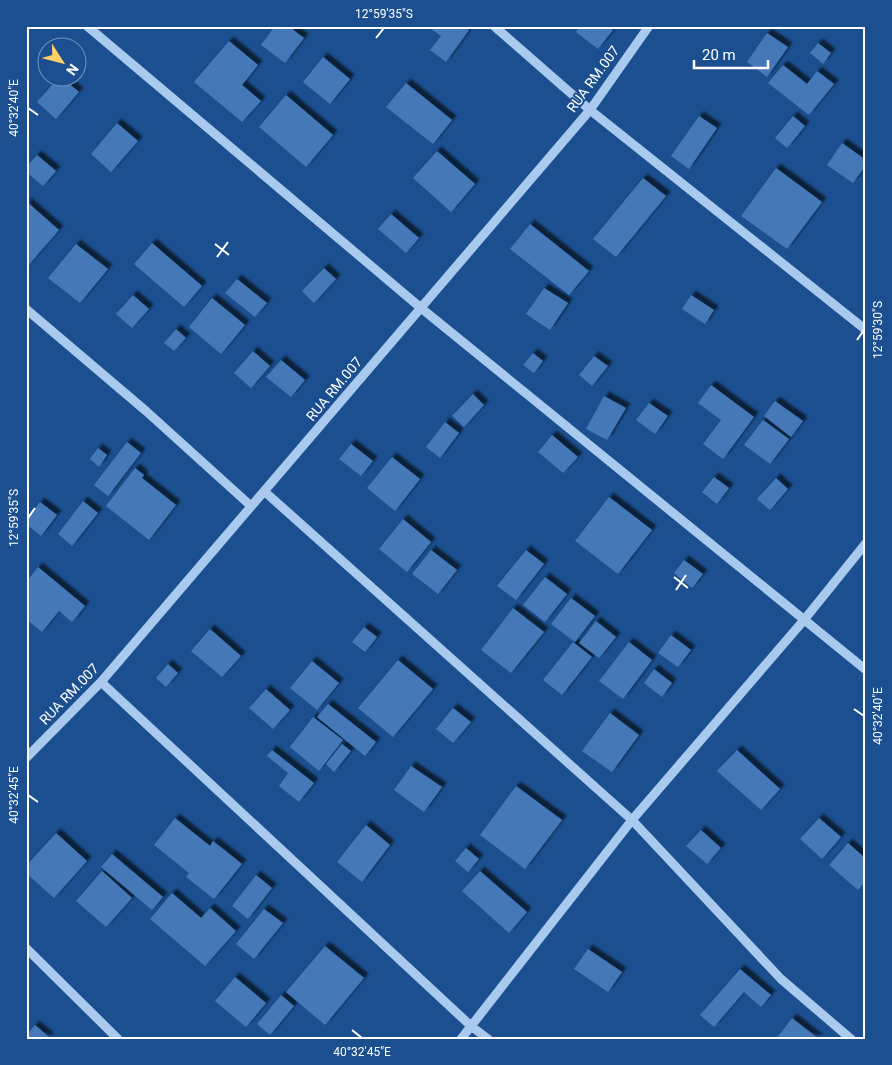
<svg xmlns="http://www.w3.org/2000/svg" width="892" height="1065" font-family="Roboto,sans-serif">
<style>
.building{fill:#4478b7;filter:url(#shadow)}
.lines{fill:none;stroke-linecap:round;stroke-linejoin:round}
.minor{stroke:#a9c9ee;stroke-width:9}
.ticks{fill:none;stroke:#fff;stroke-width:2}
.labels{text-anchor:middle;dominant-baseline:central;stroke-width:4;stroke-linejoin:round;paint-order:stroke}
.street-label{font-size:14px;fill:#fff;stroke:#1b4f8f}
.neatline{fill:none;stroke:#fff;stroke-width:2}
.ticks-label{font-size:12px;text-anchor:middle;fill:#fff}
</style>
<defs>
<filter id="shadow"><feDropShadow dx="4.5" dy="-4.5" stdDeviation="1" flood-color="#0009"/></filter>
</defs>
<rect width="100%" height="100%" fill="#1b4f8f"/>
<path class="building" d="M 275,26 L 288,26 L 304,38 L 285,63 L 261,45 Z
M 431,26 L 463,26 L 469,30 L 446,62 L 430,50 L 441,36 L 430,28 Z
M 580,26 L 608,26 L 613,30 L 598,49 L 576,32 Z
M 767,33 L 788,47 L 767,77 L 747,62 Z
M 229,41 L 258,65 L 242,85 L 261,101 L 242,122 L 194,82 Z
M 818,43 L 831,53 L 823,64 L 810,53 Z
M 323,57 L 350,79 L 330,104 L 303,82 Z
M 783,65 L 807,84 L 817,71 L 834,84 L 809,115 L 768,83 Z
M 58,78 L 62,78 L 79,92 L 56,119 L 37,102 Z
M 406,83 L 452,120 L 433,144 L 386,107 Z
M 286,95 L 333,135 L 306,167 L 259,127 Z
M 699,116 L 717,128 L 689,169 L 671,156 Z
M 793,116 L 805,126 L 787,148 L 775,138 Z
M 117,123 L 138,141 L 111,172 L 91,154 Z
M 842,143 L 866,160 L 866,165 L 853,183 L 827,165 Z
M 437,151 L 475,184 L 451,212 L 413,178 Z
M 37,155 L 56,171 L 43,186 L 26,172 L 26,167 Z
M 776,168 L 822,202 L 787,249 L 741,216 Z
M 643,178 L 666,196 L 616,257 L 593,239 Z
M 26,201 L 59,230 L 26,268 Z
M 391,214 L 419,238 L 406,253 L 378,229 Z
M 530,224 L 589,271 L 569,295 L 510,249 Z
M 152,243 L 202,286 L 184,307 L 134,264 Z
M 76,244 L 108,269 L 80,303 L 48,278 Z
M 324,268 L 336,279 L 314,303 L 302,291 Z
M 237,279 L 267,303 L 255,317 L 225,293 Z
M 544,288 L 568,303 L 550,330 L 526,314 Z
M 133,295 L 149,309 L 132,328 L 116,314 Z
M 691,295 L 714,310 L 705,324 L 682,309 Z
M 212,298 L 245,325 L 221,354 L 189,327 Z
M 176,329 L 186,338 L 174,351 L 164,343 Z
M 253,351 L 270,366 L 251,388 L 234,373 Z
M 533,353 L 543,361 L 534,373 L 523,365 Z
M 594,356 L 608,366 L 592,386 L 579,375 Z
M 281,360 L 305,380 L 291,397 L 266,377 Z
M 711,385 L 754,417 L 723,459 L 703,444 L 721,420 L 698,403 Z
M 473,394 L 484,405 L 464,427 L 452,416 Z
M 604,396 L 626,408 L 607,440 L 586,429 Z
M 775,401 L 803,421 L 791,437 L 764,416 Z
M 649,403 L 668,416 L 655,434 L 636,420 Z
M 763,420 L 789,439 L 770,464 L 744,445 Z
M 445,422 L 459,433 L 440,458 L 426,447 Z
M 552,435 L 578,457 L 563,473 L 538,452 Z
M 127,442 L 141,453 L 108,496 L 94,485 Z
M 351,444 L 373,461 L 361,476 L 339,459 Z
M 98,448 L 107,455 L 99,467 L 90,459 Z
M 392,457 L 420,479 L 395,511 L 367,488 Z
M 135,468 L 144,475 L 142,478 L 176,505 L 149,540 L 106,506 Z
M 714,477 L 729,488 L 717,504 L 702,492 Z
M 776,478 L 788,489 L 770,510 L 757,499 Z
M 609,497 L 652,530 L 618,574 L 575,541 Z
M 83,501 L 98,513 L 72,546 L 58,534 Z
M 40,502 L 57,515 L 41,536 L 26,524 L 26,520 Z
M 403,519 L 431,542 L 407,572 L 379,549 Z
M 431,550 L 457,570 L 438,594 L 412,574 Z
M 526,550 L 544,564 L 516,600 L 497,586 Z
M 684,560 L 703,574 L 692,588 L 674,573 Z
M 38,567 L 85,606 L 72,622 L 59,611 L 42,632 L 26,619 L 26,588 L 28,585 L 26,582 Z
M 545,577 L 567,594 L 545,622 L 523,605 Z
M 571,598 L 595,616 L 575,642 L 551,624 Z
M 513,608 L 544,632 L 511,673 L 481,650 Z
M 596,621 L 616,637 L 599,658 L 579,643 Z
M 364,627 L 377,637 L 365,652 L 352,642 Z
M 210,629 L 241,656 L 222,677 L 191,651 Z
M 671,635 L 691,650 L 678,667 L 658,653 Z
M 573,642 L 592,657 L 562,695 L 543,680 Z
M 629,642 L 652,660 L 623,699 L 599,681 Z
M 398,660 L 433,689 L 393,737 L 358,708 Z
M 312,661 L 339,683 L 317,710 L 290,688 Z
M 168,664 L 178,673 L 166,687 L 156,678 Z
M 654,669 L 672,683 L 662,697 L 644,683 Z
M 266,689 L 290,710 L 273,729 L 249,708 Z
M 328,704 L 376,742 L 365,756 L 317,717 Z
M 453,708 L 471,722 L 453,743 L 436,729 Z
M 610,713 L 639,735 L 612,772 L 582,751 Z
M 313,717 L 343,740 L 319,771 L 290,747 Z
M 342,744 L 351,751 L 334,772 L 326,764 Z
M 272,750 L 314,783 L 299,802 L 279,786 L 288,773 L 267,756 Z
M 737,750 L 780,789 L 761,810 L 717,771 Z
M 411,766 L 442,787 L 424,812 L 394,790 Z
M 516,786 L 562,820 L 525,869 L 480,835 Z
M 175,818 L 210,846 L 213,841 L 242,864 L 214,899 L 186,877 L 189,873 L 154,845 Z
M 819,818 L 841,837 L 822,859 L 800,839 Z
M 366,825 L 390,845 L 362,882 L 337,862 Z
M 701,830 L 721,848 L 707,864 L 686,846 Z
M 56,833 L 87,861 L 54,898 L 26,873 L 26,866 Z
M 848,843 L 866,859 L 866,881 L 858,890 L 829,865 Z
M 466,848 L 479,859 L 468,872 L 455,861 Z
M 112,854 L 163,897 L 152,910 L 101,867 Z
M 102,871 L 132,898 L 106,927 L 76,901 Z
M 480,871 L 527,912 L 509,933 L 462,891 Z
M 256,875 L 272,888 L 248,919 L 232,906 Z
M 172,893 L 201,918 L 210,908 L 236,931 L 205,966 L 150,919 Z
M 264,909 L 283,923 L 254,959 L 236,944 Z
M 325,946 L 364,978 L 325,1025 L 286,992 Z
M 588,949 L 622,972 L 608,992 L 574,969 Z
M 740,969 L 771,995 L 761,1007 L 744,992 L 714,1027 L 700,1015 Z
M 235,977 L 266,1003 L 246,1027 L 215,1001 Z
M 281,995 L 294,1006 L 270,1035 L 257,1024 Z
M 792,1018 L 819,1039 L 776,1039 Z
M 35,1025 L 49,1037 L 48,1039 L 26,1039 L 26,1035 Z"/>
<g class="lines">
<path class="minor" d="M 87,26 L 421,308 L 866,670
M 494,26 L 590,110 L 866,330
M 26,309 L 146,411 L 251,506
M 264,491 L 632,820 L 781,979 L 851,1039
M 101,682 L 471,1026 L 488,1039
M 26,758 L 101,682 L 590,110 L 649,26
M 26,948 L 118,1039
M 461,1039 L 632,820 L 804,620 L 866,543"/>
</g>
<path class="ticks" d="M 376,38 L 384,28M 28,108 L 38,115M 215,244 L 229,255M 217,257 L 228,242M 857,340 L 864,330M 28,518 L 35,508M 674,577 L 688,588M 676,590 L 686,575M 854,709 L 864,716M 28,795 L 38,802M 352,1030 L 362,1038"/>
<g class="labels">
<g class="street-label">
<text transform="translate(593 79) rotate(-54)">RUA RM.007</text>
<text transform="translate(334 389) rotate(-50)">RUA RM.007</text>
<text transform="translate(69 694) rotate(-46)">RUA RM.007</text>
</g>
</g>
<rect width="892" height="1065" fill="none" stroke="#1b4f8f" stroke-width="55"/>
<g transform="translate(62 62) rotate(126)"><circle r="24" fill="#1b4f8f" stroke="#7695bc"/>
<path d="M0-4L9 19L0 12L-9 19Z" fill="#ffd166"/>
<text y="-8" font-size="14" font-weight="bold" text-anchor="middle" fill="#ffffff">N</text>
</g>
<path d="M694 60v8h74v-8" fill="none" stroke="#ffffff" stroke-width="2.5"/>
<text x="702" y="60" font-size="15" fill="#ffffff" stroke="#1b4f8f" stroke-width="4" paint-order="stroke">20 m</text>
<rect x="28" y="28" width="836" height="1010" class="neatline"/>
<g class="ticks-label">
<text x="384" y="18">12°59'35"S</text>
<text transform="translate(14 108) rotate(-90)" y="4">40°32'40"E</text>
<text transform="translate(878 330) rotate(-90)" y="4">12°59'30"S</text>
<text transform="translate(14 518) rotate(-90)" y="4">12°59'35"S</text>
<text transform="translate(878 716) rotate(-90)" y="4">40°32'40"E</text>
<text transform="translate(14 795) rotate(-90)" y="4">40°32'45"E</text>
<text x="362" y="1056">40°32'45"E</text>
</g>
</svg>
